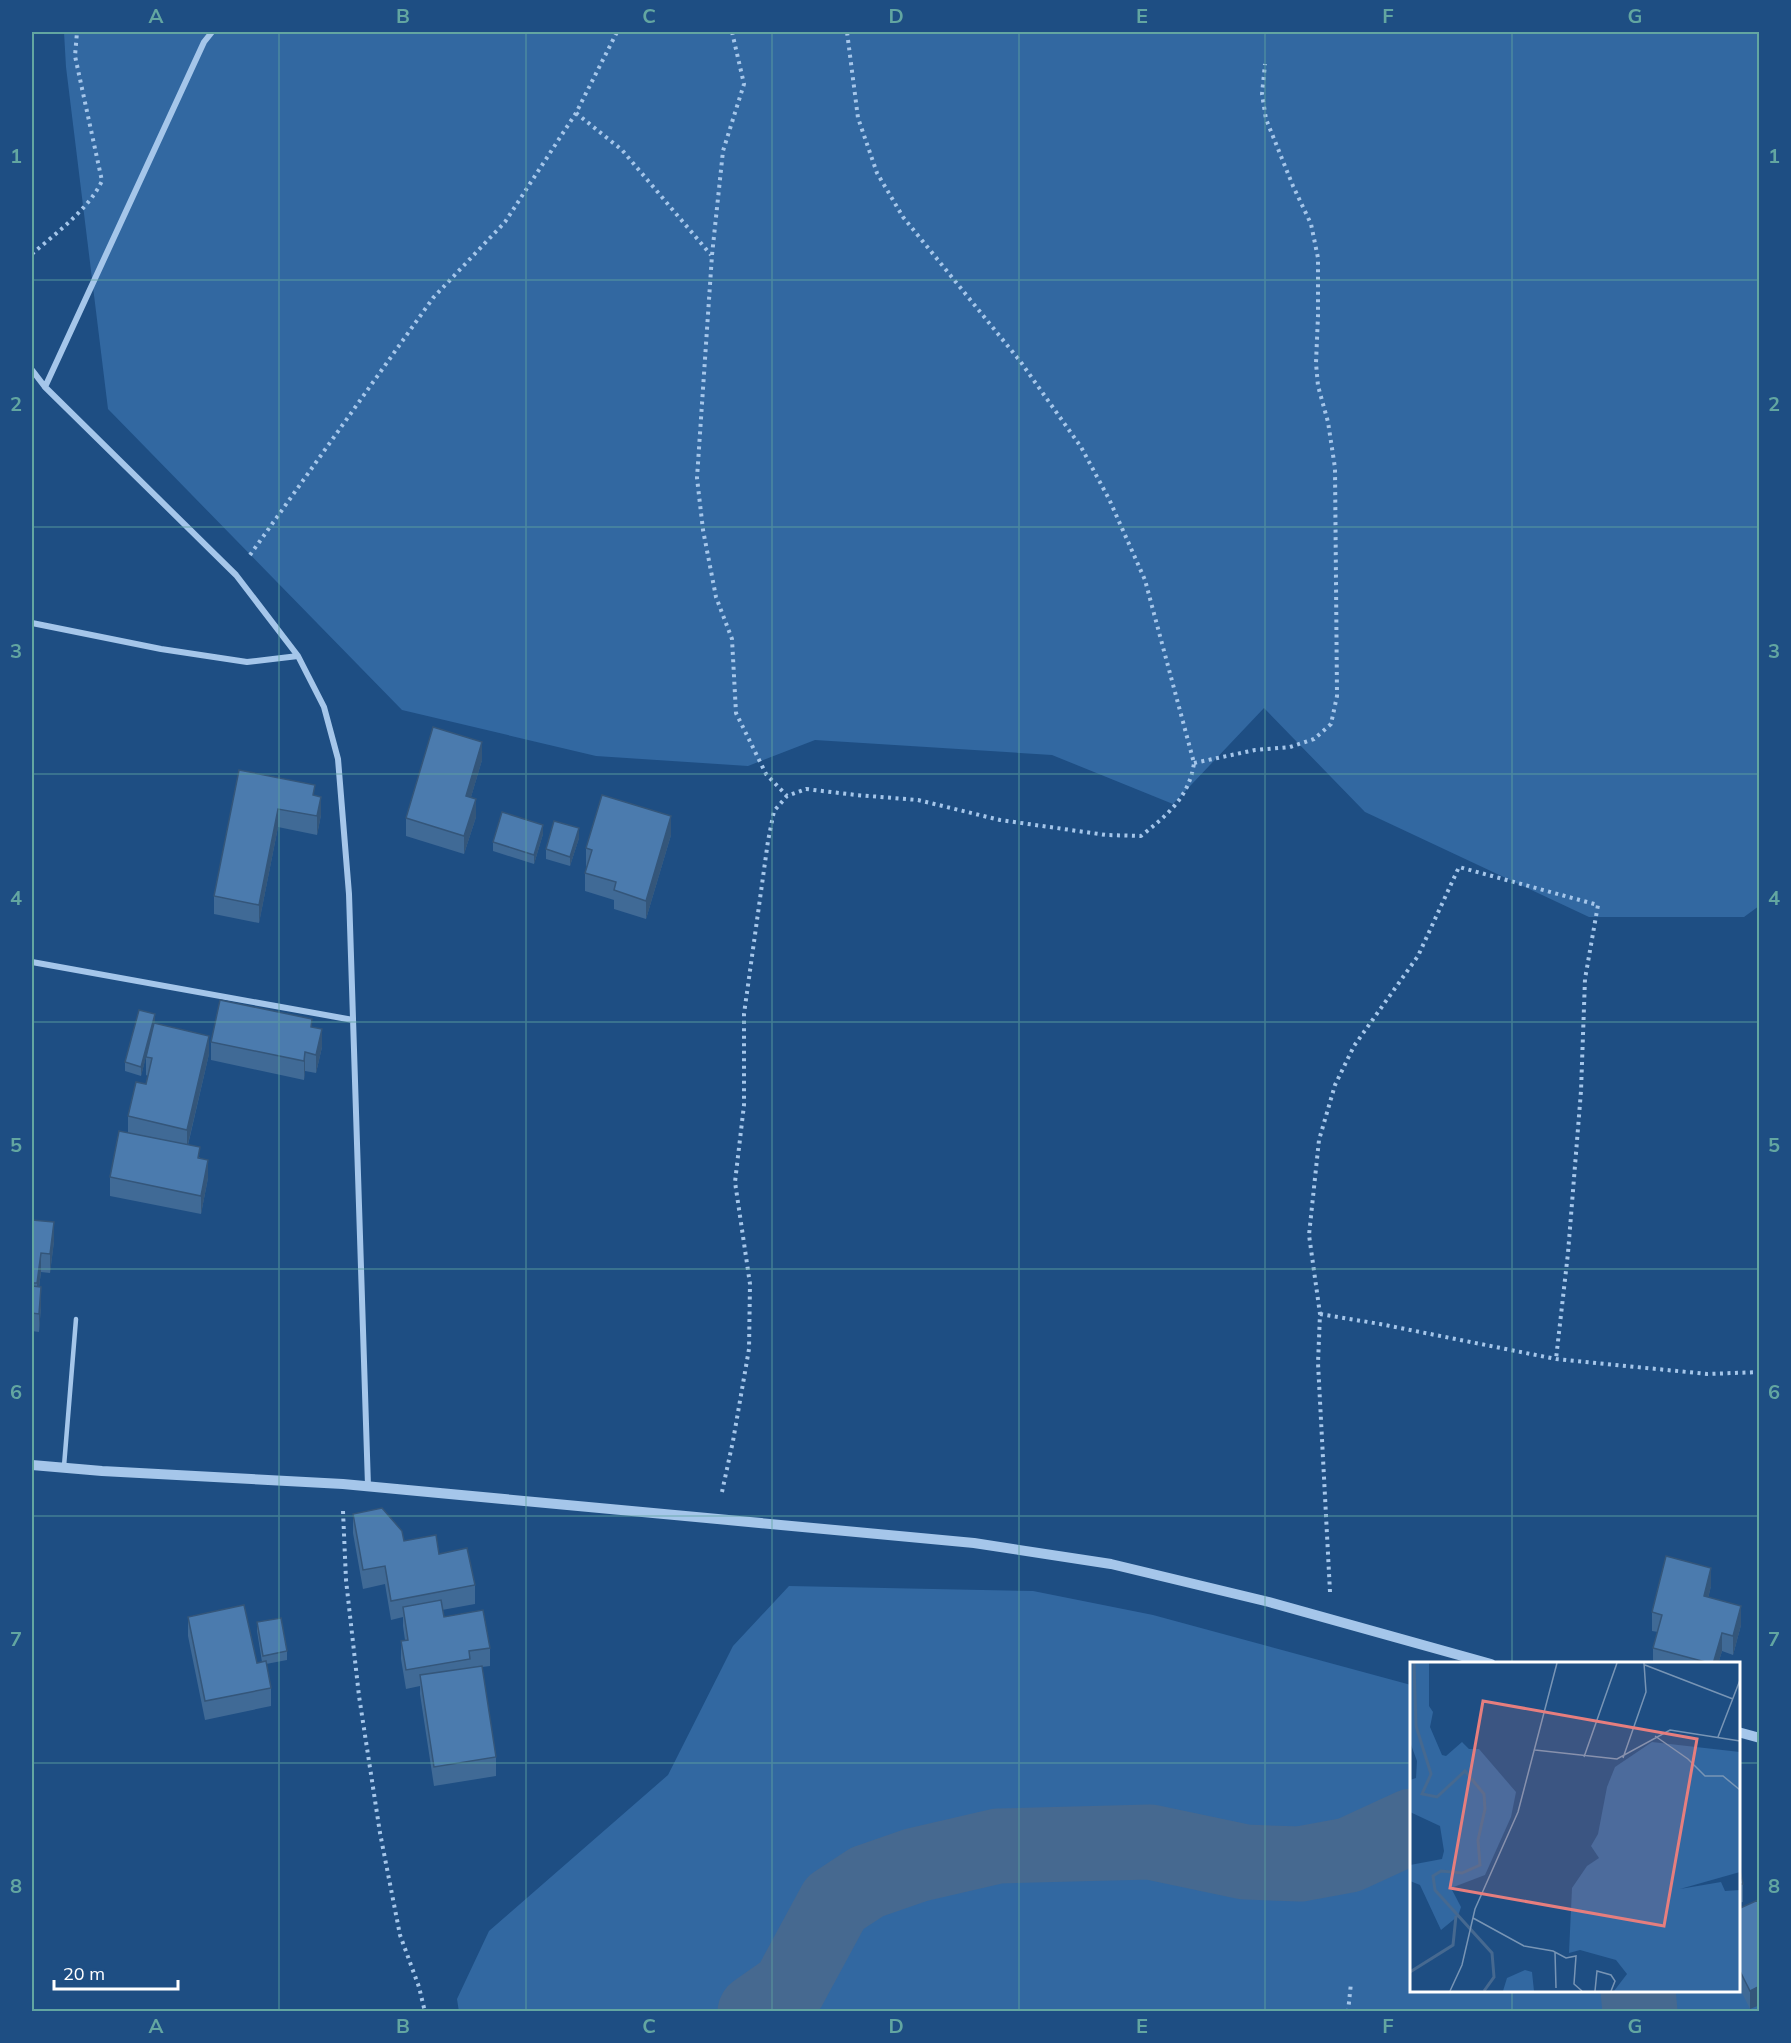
<svg xmlns="http://www.w3.org/2000/svg" width="1791" height="2043" font-family="Mulish,sans-serif">
<style>
.green{fill:#3268a1}
.lines{fill:none;stroke-linecap:round;stroke-linejoin:round}
.river{stroke:#466990;stroke-width:75}
.path{stroke:#a5c6ea;stroke-width:4;stroke-dasharray:3 4.5;stroke-linecap:butt}
.service{stroke:#a5c6ea;stroke-width:4.5}
.minor{stroke:#a5c6ea;stroke-width:6}
.tertiary{stroke:#a5c6ea;stroke-width:10}
.wall{fill:#406a96}
.shaded-wall{fill:#34567a}
.building{fill:#4b7bae;stroke:#34567a;stroke-width:1.5}
.grid{fill:none;stroke:#63a6a1;stroke-width:1.5;stroke-opacity:0.55}
.inset-river{fill:none;stroke:#466990;stroke-width:3}
.inset-road{fill:none;stroke:#7895b5;stroke-width:1.5}
.view{fill:#e67e7e;fill-opacity:0.15;stroke:#e67e7e;stroke-width:3}
.inset-edge{fill:none;stroke:#fff;stroke-width:3}
.neatline{fill:none;stroke:#63a6a1;stroke-width:2}
.grid-label{font-size:20px;text-anchor:middle;font-weight:bold;fill:#63a6a1}
</style>
<rect width="100%" height="100%" fill="#1e4e83"/>
<path class="green" d="M 64,32 L 1759,32 L 1759,906 L 1744,917 L 1589,917 L 1365,812 L 1264,708 L 1173,804 L 1052,755 L 815,740 L 748,766 L 596,756 L 402,710 L 108,409 L 66,67 Z
M 789,1586 L 1033,1591 L 1153,1615 L 1411,1685 L 1412,1990 L 1738,1990 L 1739,1954 L 1759,1988 L 1760,2011 L 459,2012 L 457,1999 L 489,1931 L 668,1775 L 733,1646 Z"/>
<g class="lines">
<path class="river" d="M 1638,1990 L 1640,2012
M 755,2012 L 789,1988 L 835,1903 L 867,1882 L 916,1865 L 998,1846 L 1150,1842 L 1245,1862 L 1300,1864 L 1349,1855 L 1412,1826"/>
<path class="path" d="M 732,32 L 744,84 L 723,151 L 712,255 L 697,478 L 703,530 L 716,597 L 732,639 L 736,713 L 766,774 L 787,796
M 576,113 L 622,150 L 711,255
M 32,254 C 56,233 88,210 102,181 L 75,56 L 77,32
M 250,555 L 433,298 L 505,222 L 576,113 L 617,32
M 1194,763 L 1255,750 L 1290,747 L 1314,739 L 1331,724 L 1337,696 L 1335,468 L 1328,422 L 1318,386 L 1316,363 L 1318,316 L 1318,258 L 1311,224 L 1293,186 L 1266,119 L 1262,94 L 1265,64
M 1320,1314 L 1380,1324 L 1556,1359 L 1707,1374 L 1760,1372
M 722,1492 L 733,1441 L 749,1349 L 750,1284 L 735,1182 L 744,1105 L 744,1014 L 768,841 L 774,811 L 787,796 L 806,789 L 856,795 L 918,800 L 1000,820 L 1106,835 L 1141,836 C 1167,815 1189,798 1194,763 L 1145,580 L 1109,499 L 1081,447 L 1020,361 L 903,217 L 877,173 L 858,118 L 847,32
M 343,1511 L 346,1580 L 359,1696 L 380,1833 L 400,1935 L 419,1987 L 425,2012
M 1330,1592 L 1318,1363 L 1320,1314 L 1309,1235 L 1319,1140 L 1335,1085 L 1354,1046 L 1418,956 L 1459,867 L 1598,905 L 1585,979 L 1581,1091 L 1568,1253 L 1556,1359
M 1348,2012 L 1351,1983"/>
<path class="service" d="M 64,1466 L 76,1319"/>
<path class="minor" d="M 32,370 L 45,387 L 236,575 L 298,656 L 324,707 L 338,759 L 349,894 L 368,1486
M 45,387 L 204,42 L 212,32
M 32,623 L 161,649 L 247,662 L 298,656
M 32,962 L 353,1020"/>
<path class="tertiary" d="M 32,1465 L 102,1471 L 343,1484 L 974,1543 L 1111,1564 L 1269,1602 L 1491,1664
M 1738,1732 L 1760,1738"/>
</g>
<path class="wall" d="M 482,760 L 471,797 L 476,817 L 464,854 L 406,836 L 406,818 Z
M 239,770 L 315,796 L 321,815 L 317,835 L 278,827 L 259,923 L 214,914 L 214,896 Z
M 543,834 L 534,864 L 493,851 L 493,842 Z
M 671,835 L 646,919 L 614,909 L 614,900 L 585,891 L 585,873 L 587,867 L 586,866 L 586,848 Z
M 579,838 L 570,866 L 546,859 L 546,849 Z
M 155,1023 L 209,1054 L 188,1145 L 200,1158 L 208,1178 L 201,1214 L 110,1196 L 110,1177 L 128,1132 L 128,1116 L 146,1084 L 148,1076 L 146,1075 L 146,1057 L 148,1048 L 141,1076 L 125,1071 L 125,1062 Z
M 312,1027 L 322,1047 L 316,1073 L 305,1071 L 304,1080 L 211,1060 L 211,1042 Z
M 32,1220 L 54,1241 L 50,1273 L 41,1272 L 39,1287 L 41,1306 L 39,1332 L 32,1331 L 32,1332 Z
M 353,1514 L 404,1541 L 439,1554 L 475,1585 L 475,1604 L 442,1610 L 444,1617 L 490,1648 L 490,1666 L 482,1667 L 496,1757 L 496,1776 L 434,1786 L 420,1694 L 420,1686 L 406,1689 L 401,1659 L 401,1641 L 405,1640 L 403,1626 L 403,1617 L 391,1620 L 385,1584 L 363,1589 L 353,1533 Z
M 1711,1586 L 1708,1598 L 1741,1625 L 1733,1655 L 1722,1651 L 1718,1664 L 1653,1664 L 1653,1648 L 1658,1632 L 1652,1631 L 1652,1612 Z
M 188,1617 L 257,1663 L 262,1662 L 257,1631 L 257,1622 L 287,1651 L 287,1660 L 266,1664 L 271,1688 L 271,1706 L 205,1720 L 188,1636 Z
M 1738,1861 L 1743,1884 L 1743,1902 L 1738,1903 Z
M 1758,1900 L 1750,2009 L 1738,1985 L 1738,1909 Z"/>
<path class="shaded-wall" d="M 482,742 L 482,760 L 466,814 L 466,796 Z
M 321,797 L 321,815 L 317,835 L 317,816 Z
M 476,799 L 476,817 L 464,854 L 464,836 Z
M 278,809 L 278,827 L 259,923 L 259,905 Z
M 671,816 L 671,835 L 646,919 L 646,901 Z
M 543,825 L 543,834 L 534,864 L 534,855 Z
M 579,828 L 579,838 L 570,866 L 570,857 Z
M 155,1014 L 155,1023 L 141,1076 L 141,1067 Z
M 322,1029 L 322,1047 L 316,1073 L 316,1055 Z
M 209,1036 L 209,1054 L 187,1148 L 187,1130 Z
M 305,1052 L 305,1071 L 304,1080 L 304,1061 Z
M 208,1160 L 208,1178 L 201,1214 L 201,1196 Z
M 54,1222 L 54,1241 L 50,1273 L 50,1254 Z
M 41,1253 L 41,1272 L 37,1302 L 37,1283 Z
M 41,1287 L 41,1306 L 39,1332 L 39,1314 Z
M 1711,1568 L 1711,1586 L 1704,1615 L 1704,1596 Z
M 1741,1606 L 1741,1625 L 1733,1655 L 1733,1636 Z
M 1722,1633 L 1722,1651 L 1718,1664 L 1713,1664 Z
M 1760,1986 L 1760,2005 L 1750,2009 L 1750,1991 Z"/>
<path class="building" d="M 433,727 L 482,742 L 466,796 L 476,799 L 464,836 L 406,818 Z
M 239,770 L 315,785 L 313,795 L 321,797 L 317,816 L 278,809 L 259,905 L 214,896 Z
M 602,795 L 671,816 L 646,901 L 614,890 L 616,882 L 585,873 L 592,850 L 586,848 Z
M 502,812 L 543,825 L 534,855 L 493,842 Z
M 554,821 L 579,828 L 570,857 L 546,849 Z
M 220,1000 L 312,1019 L 311,1027 L 322,1029 L 316,1055 L 305,1052 L 304,1061 L 211,1042 Z
M 139,1010 L 155,1014 L 141,1067 L 125,1062 Z
M 154,1023 L 209,1036 L 187,1130 L 128,1116 L 136,1082 L 146,1084 L 152,1058 L 146,1057 Z
M 119,1131 L 200,1147 L 198,1158 L 208,1160 L 201,1196 L 110,1177 Z
M 32,1220 L 54,1222 L 50,1254 L 41,1253 L 37,1283 L 32,1283 Z
M 32,1286 L 41,1287 L 39,1314 L 32,1313 L 32,1314 Z
M 382,1508 L 402,1531 L 404,1541 L 436,1535 L 439,1554 L 467,1548 L 475,1585 L 391,1601 L 385,1566 L 363,1570 L 353,1514 Z
M 1666,1556 L 1711,1568 L 1704,1596 L 1741,1606 L 1733,1636 L 1722,1633 L 1713,1664 L 1653,1648 L 1662,1615 L 1652,1612 Z
M 441,1600 L 444,1617 L 483,1610 L 490,1648 L 469,1651 L 470,1659 L 406,1670 L 401,1641 L 408,1640 L 403,1607 Z
M 244,1605 L 257,1663 L 266,1661 L 271,1688 L 205,1701 L 188,1617 Z
M 281,1618 L 287,1651 L 263,1656 L 257,1622 Z
M 482,1666 L 496,1757 L 434,1767 L 420,1675 Z
M 1738,1861 L 1743,1884 L 1738,1884 Z
M 1758,1900 L 1760,1903 L 1760,1986 L 1750,1991 L 1738,1967 L 1738,1909 Z"/>
<path class="grid" d="M 279,32 L 279,2012M 526,32 L 526,2012M 772,32 L 772,2012M 1019,32 L 1019,2012M 1265,32 L 1265,2012M 1512,32 L 1512,1664M 32,280 L 1760,280M 32,527 L 1760,527M 32,774 L 1760,774M 32,1022 L 1760,1022M 32,1269 L 1760,1269M 32,1516 L 1760,1516M 32,1763 L 1412,1763M 1738,1763 L 1760,1763M 1512,1990 L 1512,2012"/>
<g transform="translate(1410 1662)">
<rect width="330" height="330" fill="#1e4e83"/>
<path d="M 0,1 L 19,1 L 19,44 L 23,50 L 20,65 L 32,93 L 36,94 L 52,80 L 59,87 L 69,87 L 106,130 L 101,155 L 75,213 L 41,226 L 51,245 L 48,254 L 31,268 L 10,223 L 0,219 L 0,203 L 32,197 L 34,189 L 30,164 L 0,150 L 0,118 L 6,116 L 7,99 L 0,80 ZM 242,80 L 330,90 L 330,210 L 270,227 L 311,220 L 315,229 L 330,228 L 330,329 L 204,329 L 217,312 L 206,298 L 170,288 L 159,291 L 162,226 L 177,204 L 189,196 L 181,184 L 188,172 L 197,125 L 205,105 ZM 115,308 L 122,310 L 124,329 L 93,329 L 97,316 Z" fill="#3268a1"/>
<path class="inset-river" d="M 4,1 L 6,64 L 21,112 L 12,132 L 27,135 L 55,109 L 74,132 L 75,147 L 68,178 L 70,203 L 52,211 L 31,209 L 23,214 L 25,228 L 82,291 L 84,315 L 74,329M 0,310 L 43,283 L 46,254"/>
<path class="inset-road" d="M 235,3 L 323,37M 245,74 L 278,97 L 295,114 L 313,114 L 330,128M 308,75 L 330,18M 125,88 L 207,97 L 260,68 L 330,79M 174,95 L 207,1M 213,96 L 236,30 L 234,1M 63,256 L 114,284 L 143,289 L 156,296 L 166,294 L 164,322 L 172,329M 145,290 L 146,326M 40,329 L 52,303 L 65,247 L 108,150 L 147,1M 185,329 L 187,309 L 201,313 L 205,319 L 201,329"/>
<path class="view" d="M 73,39 L 287,77 L 254,264 L 40,226 Z"/>
<rect width="330" height="330" class="inset-edge"/>
</g>
<rect width="1791" height="2043" fill="none" stroke="#1e4e83" stroke-width="66"/>
<path d="M54 1980v9h124v-9" fill="none" stroke="#ffffff" stroke-width="3"/>
<text x="63" y="1980" font-size="18" fill="#ffffff" stroke="#1e4e83" stroke-width="4.5" paint-order="stroke">20 m</text>
<rect x="33" y="33" width="1725" height="1977" class="neatline"/>
<g class="grid-label">
<text x="156" y="23">A</text>
<text x="403" y="23">B</text>
<text x="649" y="23">C</text>
<text x="896" y="23">D</text>
<text x="1142" y="23">E</text>
<text x="1388" y="23">F</text>
<text x="1635" y="23">G</text>
<text x="16" y="163">1</text>
<text x="1774" y="163">1</text>
<text x="16" y="411">2</text>
<text x="1774" y="411">2</text>
<text x="16" y="658">3</text>
<text x="1774" y="658">3</text>
<text x="16" y="905">4</text>
<text x="1774" y="905">4</text>
<text x="16" y="1152">5</text>
<text x="1774" y="1152">5</text>
<text x="16" y="1399">6</text>
<text x="1774" y="1399">6</text>
<text x="16" y="1646">7</text>
<text x="1774" y="1646">7</text>
<text x="16" y="1893">8</text>
<text x="1774" y="1893">8</text>
<text x="156" y="2033">A</text>
<text x="403" y="2033">B</text>
<text x="649" y="2033">C</text>
<text x="896" y="2033">D</text>
<text x="1142" y="2033">E</text>
<text x="1388" y="2033">F</text>
<text x="1635" y="2033">G</text>
</g>
</svg>
